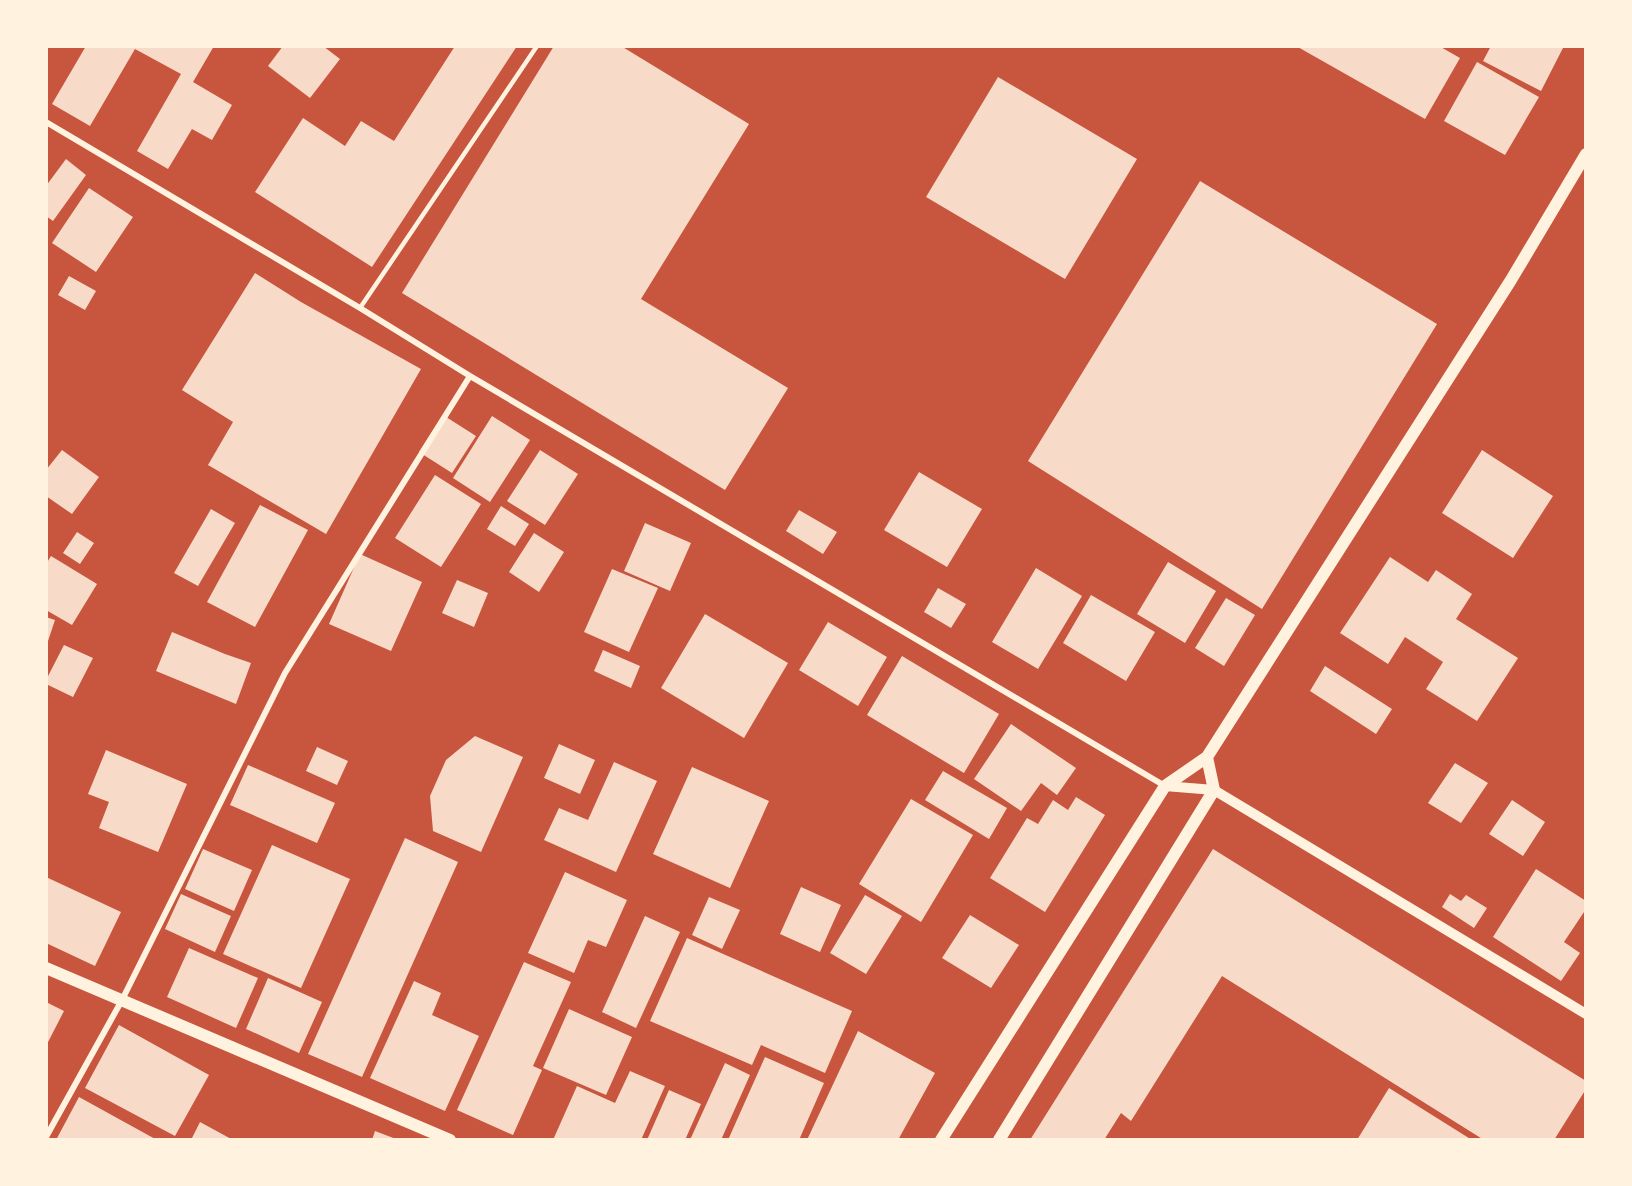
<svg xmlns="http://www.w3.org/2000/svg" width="1632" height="1186" font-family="Inter,sans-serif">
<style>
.building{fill:#f7dbc8}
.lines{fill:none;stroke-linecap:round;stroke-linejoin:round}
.service{stroke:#fff3e0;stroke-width:4.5}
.minor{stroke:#fff3e0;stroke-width:6}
.tertiary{stroke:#fff3e0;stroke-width:10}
.secondary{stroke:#fff3e0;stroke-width:12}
</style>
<rect width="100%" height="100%" fill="#c8553d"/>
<path class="building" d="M 86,46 L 214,46 L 193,82 L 232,105 L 212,140 L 192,129 L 168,169 L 137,151 L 181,74 L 135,49 L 90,126 L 52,104 Z
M 283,46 L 323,46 L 340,59 L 310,98 L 268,66 Z
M 455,46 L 517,46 L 372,267 L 255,192 L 303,118 L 345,146 L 361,121 L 394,141 Z
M 554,46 L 621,46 L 749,124 L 641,299 L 788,388 L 725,490 L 402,293 Z
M 1296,46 L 1439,46 L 1460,58 L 1425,119 Z
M 1491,46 L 1564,46 L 1541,91 L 1483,61 Z
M 1477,62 L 1539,97 L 1505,155 L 1444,121 Z
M 998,77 L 1137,159 L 1065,279 L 926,197 Z
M 66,159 L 86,175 L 53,221 L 46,216 L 46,186 Z
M 1200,181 L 1437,324 L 1262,609 L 1028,461 Z
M 89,188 L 133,217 L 96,272 L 52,243 Z
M 255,273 L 301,302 L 421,369 L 326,534 L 208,465 L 233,422 L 182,390 Z
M 69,276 L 96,291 L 85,310 L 58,295 Z
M 443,415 L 476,436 L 452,473 L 419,452 Z
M 492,416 L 530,440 L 490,502 L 453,478 Z
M 62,450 L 99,477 L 72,514 L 46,496 L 46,470 Z
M 540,450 L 578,474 L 545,525 L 507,501 Z
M 1482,450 L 1553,496 L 1513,558 L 1442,513 Z
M 919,472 L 982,509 L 947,567 L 884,530 Z
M 435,475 L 481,504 L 441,567 L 395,538 Z
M 260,505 L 308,530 L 255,627 L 207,602 Z
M 501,506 L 529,524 L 515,546 L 487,529 Z
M 211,509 L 235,523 L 198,586 L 174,573 Z
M 799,510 L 837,532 L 823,554 L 786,531 Z
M 645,523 L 691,543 L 670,591 L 624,571 Z
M 77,532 L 94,543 L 80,564 L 63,553 Z
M 534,533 L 564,552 L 539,592 L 509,572 Z
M 360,554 L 422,582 L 391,651 L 329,624 Z
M 51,556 L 97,584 L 72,625 L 46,610 L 46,564 Z
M 1390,557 L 1428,582 L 1436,570 L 1472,594 L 1456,619 L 1518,658 L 1477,721 L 1426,689 L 1443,662 L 1405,637 L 1388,664 L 1340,633 Z
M 1168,562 L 1216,591 L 1185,643 L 1137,614 Z
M 1036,568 L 1082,596 L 1038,669 L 992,642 Z
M 612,569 L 658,588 L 629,652 L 584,632 Z
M 457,580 L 488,593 L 474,627 L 442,613 Z
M 938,588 L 966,604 L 951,628 L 924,612 Z
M 1091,595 L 1155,632 L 1126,681 L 1063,643 Z
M 1226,598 L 1255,615 L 1224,666 L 1195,648 Z
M 705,614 L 788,663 L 744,738 L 661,688 Z
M 46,617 L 55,620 L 47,644 L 46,644 Z
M 828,622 L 887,657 L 858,706 L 799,670 Z
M 172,632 L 225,654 L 251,663 L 236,704 L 156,671 Z
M 64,645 L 93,658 L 73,697 L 46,684 L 46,680 Z
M 603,650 L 640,666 L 631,688 L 594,671 Z
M 902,656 L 999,714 L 964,773 L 867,715 Z
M 1325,666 L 1392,709 L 1376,734 L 1310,691 Z
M 1011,724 L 1076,768 L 1057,795 L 1041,783 L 1021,811 L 974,779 Z
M 475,736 L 523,757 L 481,852 L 433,831 L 430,796 L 446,760 Z
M 559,744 L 595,760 L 580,794 L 544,778 Z
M 317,747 L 348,761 L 337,785 L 306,771 Z
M 106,750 L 187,784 L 158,852 L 99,828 L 109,802 L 88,794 Z
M 614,762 L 657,781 L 616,872 L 544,840 L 559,808 L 588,820 Z
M 1455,763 L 1488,783 L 1461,823 L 1428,803 Z
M 248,765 L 335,803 L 317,843 L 230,805 Z
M 692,767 L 769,801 L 730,888 L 653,854 Z
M 943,771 L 1007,808 L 989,839 L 925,800 Z
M 1076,797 L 1105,815 L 1045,912 L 990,878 L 1027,818 L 1038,824 L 1053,800 L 1068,810 Z
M 911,799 L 973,835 L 921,922 L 859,884 Z
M 1512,800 L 1545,822 L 1523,856 L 1489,834 Z
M 405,838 L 458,862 L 362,1077 L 308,1054 Z
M 272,845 L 350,879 L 301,988 L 223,954 Z
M 203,849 L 252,870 L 234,911 L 185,889 Z
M 1213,849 L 1586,1081 L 1586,1089 L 1554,1140 L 1484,1140 L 1222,976 L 1131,1121 L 1121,1113 L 1104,1140 L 1030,1140 Z
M 1536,869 L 1586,901 L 1586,909 L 1564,942 L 1580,953 L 1561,981 L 1493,937 Z
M 565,872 L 627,900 L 606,947 L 588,940 L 574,973 L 528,953 Z
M 46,877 L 121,912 L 95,966 L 46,943 Z
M 801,887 L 841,905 L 820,952 L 780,934 Z
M 181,894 L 231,916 L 215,952 L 165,929 Z
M 1450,894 L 1461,901 L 1466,895 L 1487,908 L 1474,928 L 1442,907 Z
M 865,895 L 902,916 L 866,974 L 830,953 Z
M 709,897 L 740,910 L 722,949 L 692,935 Z
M 970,915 L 1019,945 L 991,988 L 942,958 Z
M 645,916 L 680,932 L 636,1028 L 602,1012 Z
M 687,938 L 852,1011 L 825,1073 L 761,1045 L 752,1065 L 650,1021 Z
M 189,948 L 258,978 L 236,1028 L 167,997 Z
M 524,962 L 571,982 L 533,1066 L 542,1070 L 513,1135 L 457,1110 Z
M 268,978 L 322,1002 L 299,1053 L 246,1029 Z
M 414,981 L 441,993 L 432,1015 L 479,1036 L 445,1111 L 370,1078 Z
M 46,1002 L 64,1011 L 46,1046 Z
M 569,1009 L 632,1037 L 606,1095 L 543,1068 Z
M 119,1025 L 209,1075 L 175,1136 L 85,1088 Z
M 858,1031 L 935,1073 L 898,1140 L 807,1140 Z
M 765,1057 L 824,1083 L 799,1140 L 728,1140 Z
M 725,1063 L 750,1075 L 721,1140 L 690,1140 Z
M 630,1071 L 665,1086 L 641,1140 L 553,1140 L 577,1086 L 615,1103 Z
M 1389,1088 L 1472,1140 L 1357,1140 Z
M 669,1090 L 701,1104 L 685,1140 L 647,1140 Z
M 79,1097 L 157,1140 L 56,1140 Z
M 200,1122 L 233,1140 L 191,1140 Z
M 375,1131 L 396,1139 L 396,1140 L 372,1140 Z"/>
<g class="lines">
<path class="service" d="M 360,308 L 537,46"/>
<path class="minor" d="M 46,122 L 360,308 L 470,376 L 1165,786
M 46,1137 L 122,1000 L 285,673 L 470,376"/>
<path class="tertiary" d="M 1165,786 L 1214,790 L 1586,1014"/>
<path class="secondary" d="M 46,968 L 450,1140
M 941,1140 L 1165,786 L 1207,757 L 1511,280 L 1586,154
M 999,1140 L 1214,790 L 1207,757"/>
</g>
<rect width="1632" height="1186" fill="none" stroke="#fff3e0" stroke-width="96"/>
</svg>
